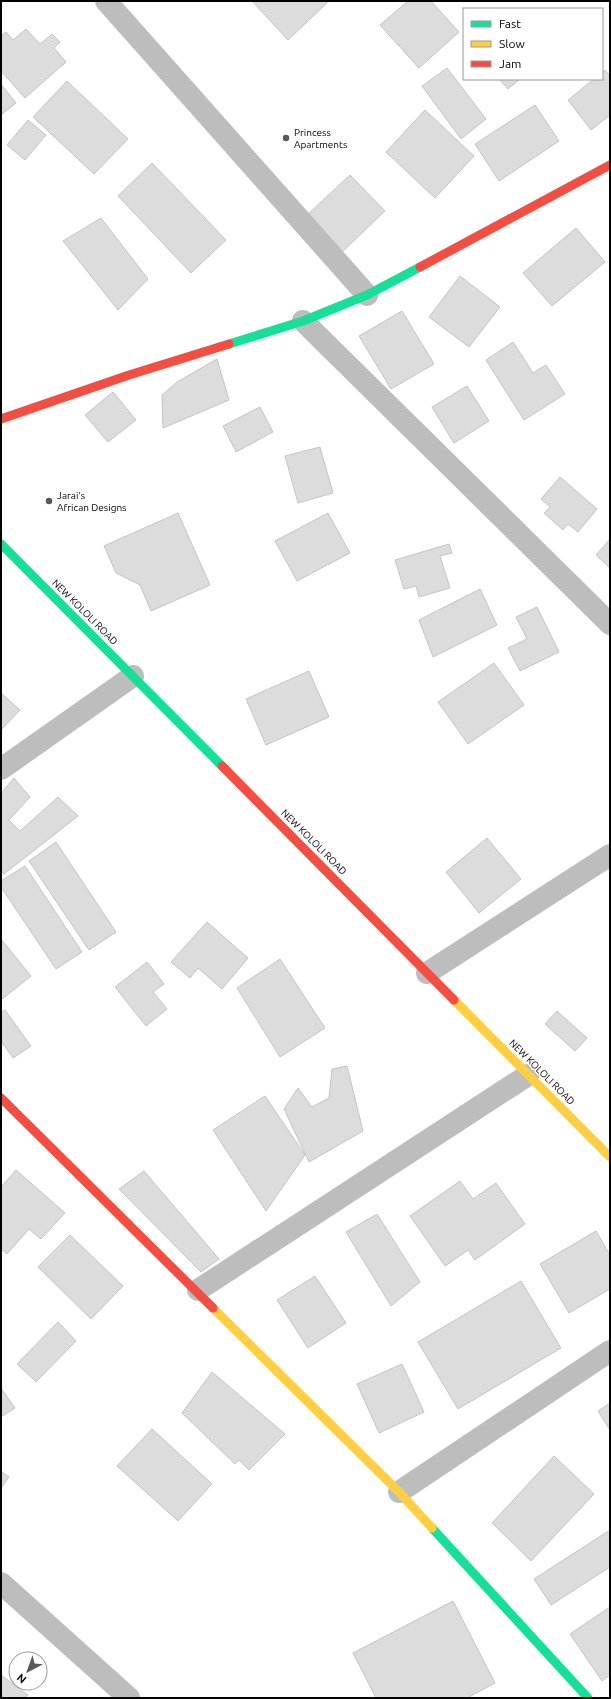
<svg xmlns="http://www.w3.org/2000/svg" width="611" height="1699" font-family="Ubuntu,sans-serif">
<style>
.building{fill:#dcdcdc;stroke:#c4c4c4}
.lines{fill:none;stroke-linecap:round;stroke-linejoin:round}
.street{stroke:#bdbdbd;stroke-width:22}
.fast{stroke:#16e098;stroke-width:9}
.slow{stroke:#ffcf43;stroke-width:9}
.jam{stroke:#f24e42;stroke-width:9}
.poi-dot{fill:#595959;stroke:#fff;stroke-width:1.5}
.labels{text-anchor:middle;dominant-baseline:central;stroke-width:3;stroke-linejoin:round;paint-order:stroke}
.poi-label{font-size:10px;fill:#000;stroke:#fff;text-anchor:start}
.street-label{font-size:10px;fill:#000;stroke:#fff}
</style>
<rect width="100%" height="100%" fill="#fff"/>
<path class="building" d="M 252,1 L 329,1 L 288,40 Z
M 408,1 L 431,1 L 459,32 L 419,68 L 380,25 Z
M 26,29 L 40,44 L 52,34 L 60,42 L 54,48 L 66,62 L 25,98 L 1,71 L 1,36 L 6,32 L 13,40 Z
M 447,68 L 486,119 L 461,139 L 422,86 Z
M 605,70 L 610,76 L 610,115 L 591,130 L 568,100 L 594,79 L 602,79 L 602,73 Z
M 499,79 L 520,79 L 508,89 Z
M 67,81 L 128,139 L 94,174 L 33,117 Z
M 1,84 L 16,103 L 1,115 Z
M 535,105 L 559,141 L 499,181 L 475,144 Z
M 425,110 L 474,156 L 435,198 L 386,152 Z
M 28,120 L 46,135 L 25,160 L 7,145 Z
M 152,163 L 226,240 L 191,273 L 118,196 Z
M 350,175 L 385,211 L 342,252 L 307,215 Z
M 101,218 L 148,279 L 118,310 L 63,241 Z
M 576,228 L 605,262 L 552,306 L 523,273 Z
M 460,276 L 500,307 L 469,347 L 429,317 Z
M 402,311 L 434,364 L 391,389 L 359,336 Z
M 513,342 L 533,373 L 546,365 L 565,394 L 524,420 L 486,360 Z
M 217,359 L 229,400 L 163,428 L 162,395 L 177,382 Z
M 467,386 L 489,421 L 454,443 L 432,407 Z
M 113,392 L 136,420 L 108,442 L 85,415 Z
M 260,407 L 273,432 L 236,452 L 223,426 Z
M 320,447 L 333,493 L 298,503 L 285,456 Z
M 560,477 L 597,509 L 578,532 L 568,524 L 563,530 L 544,513 L 550,507 L 541,499 Z
M 178,513 L 210,585 L 151,611 L 140,585 L 116,573 L 104,546 Z
M 328,513 L 350,553 L 297,581 L 275,541 Z
M 610,539 L 610,568 L 596,555 Z
M 449,544 L 452,553 L 440,556 L 450,588 L 419,597 L 416,586 L 404,589 L 395,560 Z
M 480,589 L 497,625 L 433,657 L 419,620 Z
M 537,607 L 559,652 L 520,671 L 508,648 L 527,639 L 516,617 Z
M 494,663 L 524,705 L 468,744 L 438,702 Z
M 309,671 L 329,717 L 266,745 L 246,699 Z
M 1,693 L 20,710 L 1,730 Z
M 14,778 L 30,797 L 9,820 L 20,831 L 58,797 L 78,816 L 4,874 L 1,871 L 1,793 Z
M 487,838 L 521,879 L 479,913 L 446,872 Z
M 56,842 L 116,932 L 89,950 L 29,861 Z
M 25,866 L 82,952 L 56,969 L 1,887 L 1,881 Z
M 207,922 L 248,958 L 222,989 L 198,968 L 190,978 L 171,962 Z
M 1,939 L 31,976 L 1,1000 Z
M 280,959 L 325,1028 L 280,1057 L 237,988 Z
M 147,962 L 164,984 L 153,992 L 167,1009 L 146,1026 L 115,987 Z
M 5,1010 L 31,1046 L 13,1058 L 1,1041 L 1,1013 Z
M 557,1011 L 587,1038 L 575,1051 L 545,1024 Z
M 347,1066 L 363,1131 L 309,1162 L 284,1109 L 298,1088 L 312,1107 L 329,1098 L 332,1069 Z
M 265,1096 L 305,1155 L 266,1211 L 213,1130 Z
M 16,1170 L 65,1213 L 41,1239 L 29,1229 L 7,1254 L 1,1249 L 1,1187 Z
M 144,1171 L 219,1259 L 201,1272 L 119,1189 Z
M 460,1181 L 473,1199 L 496,1183 L 525,1224 L 475,1260 L 468,1250 L 445,1266 L 410,1216 Z
M 377,1214 L 420,1282 L 391,1306 L 346,1232 Z
M 596,1231 L 610,1255 L 610,1289 L 569,1313 L 540,1264 Z
M 70,1235 L 123,1286 L 91,1319 L 38,1267 Z
M 315,1276 L 346,1323 L 308,1348 L 277,1300 Z
M 521,1281 L 561,1348 L 458,1409 L 418,1342 Z
M 58,1322 L 76,1341 L 36,1382 L 17,1364 Z
M 402,1364 L 424,1412 L 379,1433 L 357,1384 Z
M 212,1372 L 285,1434 L 249,1470 L 239,1460 L 235,1464 L 182,1413 Z
M 1,1388 L 15,1408 L 1,1417 Z
M 610,1403 L 610,1430 L 598,1411 Z
M 152,1429 L 212,1484 L 178,1521 L 117,1466 Z
M 554,1456 L 594,1494 L 531,1561 L 492,1523 Z
M 1,1471 L 9,1477 L 1,1488 Z
M 610,1530 L 610,1567 L 551,1605 L 534,1579 Z
M 453,1601 L 495,1683 L 467,1698 L 376,1698 L 353,1653 Z
M 610,1607 L 610,1675 L 602,1681 L 570,1634 Z
M 1,1675 L 28,1695 L 25,1698 L 1,1698 Z"/>
<g class="lines">
<path class="street" d="M 106,1 L 367,295
M 303,321 L 610,624
M 1,769 L 133,676
M 427,973 L 610,855
M 198,1290 L 528,1075
M 399,1492 L 610,1351
M 1,1583 L 129,1698"/>
<path class="fast" d="M 229,344 L 303,321 L 367,295 L 420,267
M 1,544 L 222,766
M 432,1528 L 588,1698"/>
<path class="slow" d="M 454,1000 L 610,1157
M 213,1308 L 399,1492 L 432,1528"/>
<path class="jam" d="M 420,267 L 610,165
M 1,419 L 129,375 L 229,344
M 222,766 L 454,1000
M 1,1098 L 213,1308"/>
</g>
<g class="poi-dot">
<circle cx="286" cy="138" r="4"/>
<circle cx="49" cy="501" r="4"/>
</g>
<g class="labels">
<g class="poi-label">
<text x="294" y="132">Princess<tspan x="294" dy="12">Apartments</tspan></text>
<text x="57" y="495">Jarai's<tspan x="57" dy="12">African Designs</tspan></text>
</g>
<g class="street-label">
<text transform="translate(85 612) rotate(45)">NEW KOLOLI ROAD</text>
<text transform="translate(314 842) rotate(45)">NEW KOLOLI ROAD</text>
<text transform="translate(542 1072) rotate(45)">NEW KOLOLI ROAD</text>
</g>
</g>
<rect width="611" height="1699" fill="none" stroke="#000000" stroke-width="4"/>
<rect x="463" y="8" width="140" height="72" fill="#ffffff" stroke="#999999"/>
<rect x="471" y="21" width="20" height="6" fill="#16e098" stroke="#999999"/>
<text x="499" y="28" font-size="12" fill="#000000">Fast</text>
<rect x="471" y="41" width="20" height="6" fill="#ffcf43" stroke="#999999"/>
<text x="499" y="48" font-size="12" fill="#000000">Slow</text>
<rect x="471" y="61" width="20" height="6" fill="#f24e42" stroke="#999999"/>
<text x="499" y="68" font-size="12" fill="#000000">Jam</text>
<g transform="translate(28 1671) rotate(221)"><circle r="19" fill="#ffffff" stroke="#999999"/>
<path d="M0-3L7 15L0 10L-7 15Z" fill="#595959"/>
<text y="-6" font-size="11" font-weight="bold" text-anchor="middle" fill="#000000">N</text>
</g>
</svg>
